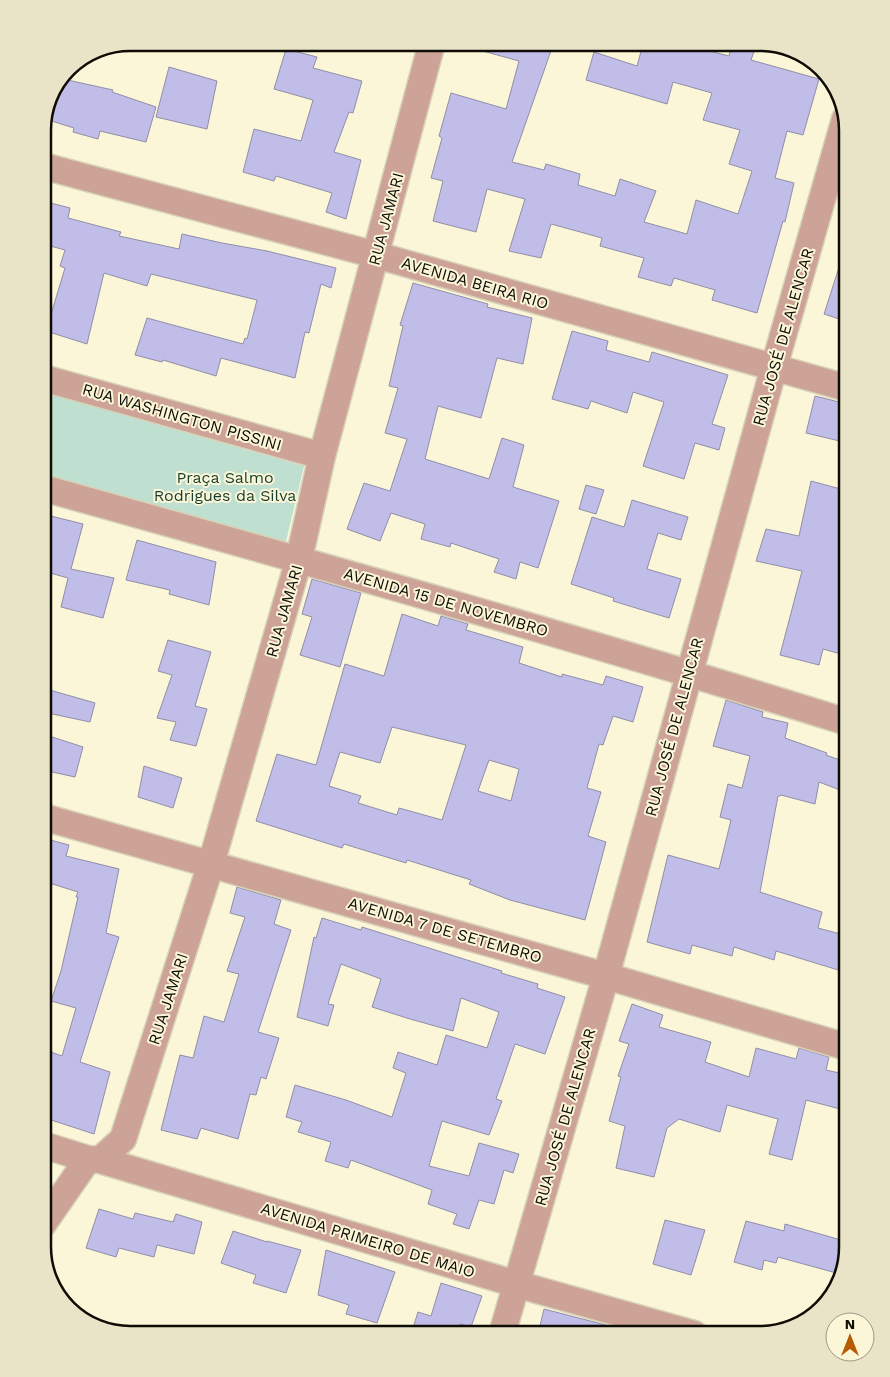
<svg xmlns="http://www.w3.org/2000/svg" width="890" height="1377" font-family="'Work Sans',sans-serif">
<style>
.green{fill:#bfe0d0}
.building{fill:#c0bde8;stroke:#908ea8;fill-rule:evenodd}
.lines{fill:none;stroke-linecap:round;stroke-linejoin:round}
.minor-casing{stroke:#d6d1b7;stroke-width:29}
.minor{stroke:#cea397;stroke-width:26}
.labels{text-anchor:middle;dominant-baseline:central;stroke-width:4;stroke-linejoin:round;paint-order:stroke}
.street-label{font-size:16px;fill:#0e0c04;stroke:#fcf6d9}
.park-label{font-size:16px;fill:#153e2e;stroke:#fcf6d9}
.rim{fill:none;stroke:#0e0c04;stroke-width:2.5}
</style>
<rect width="100%" height="100%" fill="#fcf6d9"/>
<path class="green" d="M 43,392 L 304,466 L 285,546 L 43,477 Z"/>
<path class="building" d="M 732,43 L 746,43 L 756,46 L 751,60 L 819,79 L 803,135 L 787,131 L 775,178 L 794,183 L 785,222 L 783,221 L 757,313 L 712,300 L 715,290 L 674,278 L 671,286 L 638,277 L 644,258 L 600,246 L 602,238 L 551,224 L 541,258 L 509,251 L 525,199 L 487,189 L 476,232 L 433,221 L 443,181 L 431,178 L 442,138 L 439,136 L 451,93 L 506,109 L 519,61 L 479,50 L 480,45 L 553,45 L 512,162 L 544,170 L 546,164 L 580,174 L 578,185 L 615,196 L 620,179 L 656,191 L 644,222 L 687,234 L 696,200 L 738,214 L 752,171 L 729,164 L 740,130 L 703,120 L 712,93 L 673,82 L 667,104 L 586,80 L 594,52 L 637,66 L 643,44 L 682,44 L 729,56 Z
M 286,49 L 317,57 L 313,68 L 362,81 L 353,113 L 349,112 L 334,152 L 361,160 L 346,219 L 326,212 L 332,193 L 276,176 L 274,181 L 243,172 L 254,129 L 301,141 L 313,100 L 274,89 Z
M 169,67 L 217,81 L 207,129 L 156,117 Z
M 63,79 L 113,90 L 112,92 L 156,107 L 146,142 L 100,131 L 98,139 L 73,132 L 74,128 L 45,119 Z
M 43,201 L 70,208 L 68,218 L 121,232 L 119,236 L 179,249 L 182,234 L 222,243 L 267,251 L 336,268 L 331,288 L 321,284 L 309,333 L 305,332 L 295,378 L 221,358 L 216,376 L 163,360 L 162,362 L 135,355 L 147,318 L 243,344 L 245,338 L 247,339 L 257,300 L 151,274 L 147,286 L 104,273 L 87,344 L 46,331 L 65,268 L 60,266 L 65,250 L 43,244 Z
M 844,252 L 848,253 L 848,322 L 824,314 Z
M 413,283 L 488,304 L 487,307 L 532,318 L 523,364 L 497,358 L 481,418 L 438,406 L 425,459 L 489,479 L 502,438 L 524,445 L 513,487 L 559,501 L 538,568 L 520,562 L 516,579 L 494,572 L 499,559 L 451,543 L 450,547 L 421,539 L 425,524 L 391,513 L 380,541 L 347,529 L 364,483 L 390,491 L 407,439 L 385,433 L 398,388 L 389,386 L 403,326 L 400,325 Z
M 572,331 L 608,341 L 606,350 L 649,362 L 652,352 L 728,375 L 712,424 L 725,428 L 719,450 L 695,443 L 684,479 L 643,466 L 664,402 L 633,392 L 627,413 L 591,401 L 588,409 L 552,399 Z
M 815,396 L 839,402 L 838,405 L 848,408 L 848,443 L 806,433 Z
M 811,481 L 848,491 L 848,656 L 823,649 L 819,665 L 780,655 L 802,571 L 756,561 L 766,529 L 799,536 Z
M 586,485 L 604,490 L 596,514 L 579,509 Z
M 632,500 L 688,517 L 681,540 L 658,533 L 647,569 L 681,579 L 669,618 L 613,601 L 614,598 L 571,584 L 592,517 L 624,527 Z
M 43,514 L 83,524 L 71,569 L 114,578 L 103,618 L 61,607 L 68,578 L 43,571 Z
M 137,540 L 216,562 L 209,605 L 169,594 L 170,590 L 126,580 Z
M 312,579 L 361,593 L 340,667 L 300,655 L 312,617 L 302,614 Z
M 402,614 L 438,626 L 441,616 L 468,624 L 466,630 L 523,647 L 519,663 L 562,677 L 562,674 L 603,685 L 606,676 L 643,687 L 633,722 L 613,716 L 603,745 L 599,744 L 587,788 L 601,792 L 588,836 L 606,842 L 585,920 L 510,900 L 469,884 L 471,880 L 407,860 L 406,863 L 344,844 L 342,848 L 256,821 L 277,754 L 316,765 L 345,664 L 384,676 ZM 392,727 L 466,745 L 442,820 L 399,808 L 397,815 L 358,803 L 361,796 L 329,786 L 340,752 L 380,763 ZM 489,760 L 519,769 L 511,801 L 478,791 Z
M 168,640 L 211,652 L 195,706 L 207,709 L 196,746 L 170,740 L 176,722 L 157,718 L 172,675 L 158,671 Z
M 43,688 L 95,703 L 90,722 L 43,712 Z
M 726,700 L 763,712 L 762,717 L 788,723 L 785,738 L 827,753 L 826,755 L 848,763 L 848,793 L 819,782 L 815,804 L 781,795 L 780,796 L 778,796 L 760,892 L 822,912 L 818,928 L 848,936 L 848,973 L 776,951 L 774,960 L 734,947 L 732,956 L 692,945 L 690,954 L 647,942 L 668,855 L 719,869 L 731,820 L 720,817 L 728,784 L 742,788 L 750,756 L 713,746 Z
M 43,734 L 83,747 L 75,777 L 43,770 Z
M 144,766 L 182,778 L 173,808 L 138,797 Z
M 43,838 L 69,845 L 66,856 L 119,869 L 106,933 L 119,937 L 80,1062 L 110,1072 L 94,1134 L 45,1118 L 52,1094 L 43,1090 L 43,1049 L 62,1056 L 76,1008 L 51,1001 L 61,971 L 78,897 L 76,897 L 78,892 L 43,881 Z
M 237,887 L 281,900 L 274,924 L 291,930 L 258,1032 L 279,1038 L 266,1079 L 261,1077 L 256,1095 L 250,1094 L 238,1139 L 201,1128 L 197,1139 L 161,1130 L 180,1055 L 193,1058 L 204,1016 L 224,1022 L 239,974 L 227,971 L 245,917 L 230,913 Z
M 322,918 L 361,930 L 362,927 L 502,971 L 501,973 L 538,984 L 537,988 L 565,997 L 545,1054 L 515,1044 L 496,1099 L 502,1101 L 489,1135 L 442,1121 L 429,1166 L 469,1176 L 479,1143 L 519,1154 L 513,1173 L 504,1170 L 494,1204 L 479,1200 L 469,1229 L 453,1224 L 457,1214 L 428,1204 L 432,1190 L 351,1160 L 348,1168 L 325,1161 L 331,1142 L 298,1132 L 302,1122 L 286,1117 L 295,1085 L 346,1100 L 392,1117 L 406,1073 L 393,1068 L 398,1052 L 437,1065 L 446,1035 L 487,1048 L 499,1012 L 461,998 L 453,1031 L 410,1019 L 372,1007 L 381,979 L 341,964 L 328,1004 L 334,1005 L 328,1026 L 297,1017 L 314,937 L 316,938 Z
M 632,1004 L 663,1015 L 659,1027 L 711,1042 L 705,1062 L 749,1077 L 756,1048 L 796,1059 L 799,1048 L 829,1057 L 826,1070 L 848,1075 L 848,1100 L 844,1110 L 806,1100 L 792,1160 L 769,1154 L 778,1119 L 727,1105 L 720,1132 L 679,1119 L 667,1128 L 654,1177 L 616,1168 L 625,1126 L 609,1121 L 621,1077 L 618,1076 L 629,1044 L 619,1041 Z
M 99,1209 L 133,1219 L 135,1213 L 173,1222 L 176,1214 L 202,1222 L 194,1254 L 157,1245 L 154,1257 L 119,1248 L 116,1257 L 86,1248 Z
M 665,1220 L 705,1230 L 691,1275 L 653,1264 Z
M 746,1221 L 784,1231 L 785,1224 L 848,1242 L 848,1247 L 840,1274 L 778,1257 L 776,1263 L 764,1260 L 762,1270 L 734,1262 Z
M 233,1231 L 267,1242 L 267,1241 L 301,1250 L 286,1293 L 253,1283 L 256,1275 L 221,1263 Z
M 326,1250 L 395,1272 L 377,1323 L 346,1314 L 349,1305 L 318,1295 Z
M 441,1283 L 482,1296 L 471,1327 L 460,1324 L 456,1334 L 411,1334 L 418,1312 L 431,1316 Z
M 544,1309 L 621,1329 L 620,1334 L 538,1334 Z"/>
<g class="lines">
<g class="minor-casing">
<path id="minor" d="M 43,166 L 376,255 L 847,388
M 43,378 L 322,456
M 43,488 C 312,563 581,639 847,722
M 43,817 L 606,976 L 847,1047
M 43,1145 L 88,1159 L 100,1160 L 516,1284 L 694,1334
M 100,1160 L 123,1139 L 211,864 L 299,559 L 322,456 L 431,46
M 43,1224 L 88,1159
M 502,1334 L 606,976 L 774,367 L 845,119"/>
</g>
<use href="#minor" class="minor"/>
</g>
<g class="labels">
<g class="street-label">
<text transform="translate(386 219) rotate(-75)">RUA JAMARI</text>
<text transform="translate(475 283) rotate(16)">AVENIDA BEIRA RIO</text>
<text transform="translate(783 337) rotate(-74)">RUA JOSÉ DE ALENCAR</text>
<text transform="translate(182 417) rotate(16)">RUA WASHINGTON PISSINI</text>
<text transform="translate(446 602) rotate(16)">AVENIDA 15 DE NOVEMBRO</text>
<text transform="translate(284 611) rotate(-74)">RUA JAMARI</text>
<text transform="translate(674 727) rotate(-75)">RUA JOSÉ DE ALENCAR</text>
<text transform="translate(445 930) rotate(16)">AVENIDA 7 DE SETEMBRO</text>
<text transform="translate(168 999) rotate(-72)">RUA JAMARI</text>
<text transform="translate(565 1117) rotate(-74)">RUA JOSÉ DE ALENCAR</text>
<text transform="translate(368 1240) rotate(17)">AVENIDA PRIMEIRO DE MAIO</text>
</g>
<g class="park-label">
<text x="225" y="477">Praça Salmo<tspan x="225" dy="18">Rodrigues da Silva</tspan></text>
</g>
</g>
<path d="M0 0H890V1377H0ZM130 51H760A79 79 0 0 1 839 130V1247A79 79 0 0 1 760 1326H130A79 79 0 0 1 51 1247V130A79 79 0 0 1 130 51Z" fill="#e9e3c8" fill-rule="evenodd"/>
<path class="rim" d="M130 51H760A79 79 0 0 1 839 130V1247A79 79 0 0 1 760 1326H130A79 79 0 0 1 51 1247V130A79 79 0 0 1 130 51Z"/>
<g transform="translate(850 1337)"><circle r="24" fill="#fcf6d9" stroke="#9d9884"/>
<path d="M0-4L9 19L0 12L-9 19Z" fill="#b75b03"/>
<text y="-8" font-size="14" font-weight="bold" text-anchor="middle" fill="#0e0c04">N</text>
</g>
</svg>
